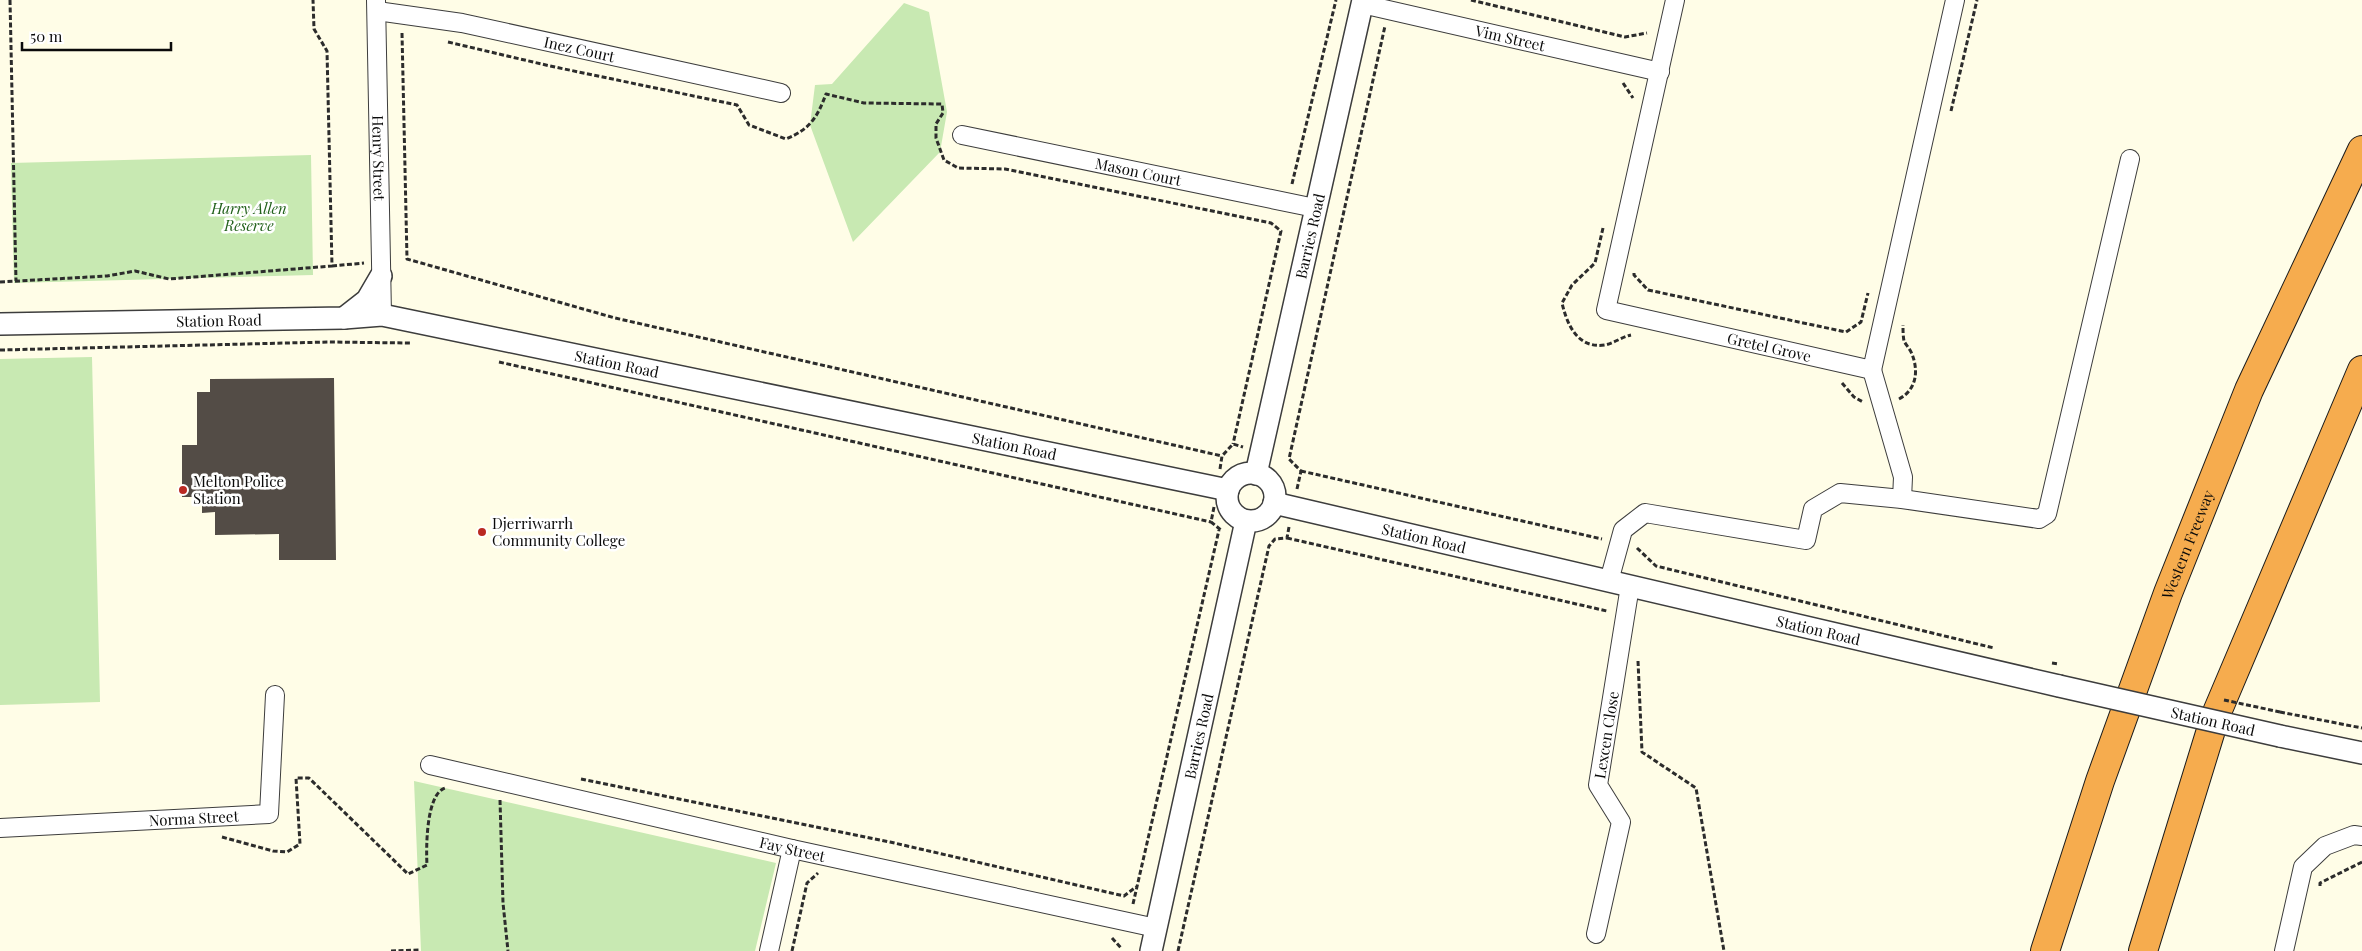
<svg xmlns="http://www.w3.org/2000/svg" width="2362" height="951" font-family="'Playfair Display',serif">
<style>
.green{fill:#c8e9b2}
.building{fill:#534c46}
.lines{fill:none;stroke-linecap:round;stroke-linejoin:round}
.minor-casing{stroke:#3d3d3d;stroke-width:20}
.tertiary-casing{stroke:#3d3d3d;stroke-width:24}
.motorway-casing{stroke:#1b1b1b;stroke-width:30}
.path{stroke:#2c2c2c;stroke-width:3;stroke-dasharray:5 2.5;stroke-linecap:butt}
.minor{stroke:#fff;stroke-width:18}
.tertiary{stroke:#fff;stroke-width:21}
.motorway{stroke:#f6ac4e;stroke-width:28}
.tertiary-bridge-casing{stroke:#3d3d3d;stroke-width:24;stroke-linecap:butt}
.path-bridge{stroke:#2c2c2c;stroke-width:3;stroke-dasharray:5 2.5;stroke-linecap:butt}
.tertiary-bridge{stroke:#fff;stroke-width:21}
.poi-dot{fill:#ba2a22;stroke:#fff;stroke-width:2}
.labels{text-anchor:middle;dominant-baseline:central;stroke-width:5;stroke-linejoin:round;paint-order:stroke}
.street-label{font-size:15px;fill:#0a0a0a;stroke:#fff}
.park-label{font-size:15px;font-style:italic;fill:#22611b;stroke:#fff}
.poi-label{font-size:15px;fill:#0a0a0a;stroke:#fff;text-anchor:start}
</style>
<rect width="100%" height="100%" fill="#fffde7"/>
<path class="green" d="M 904,3 L 929,12 L 947,112 L 940,152 L 853,242 L 810,125 L 815,85 L 832,84 Z
M 311,155 L 313,275 L 14,283 L 11,163 Z
M 92,357 L 100,702 L 0,705 L 0,359 Z
M 414,781 L 776,863 L 755,951 L 421,951 Z"/>
<path class="building" d="M 334,378 L 336,560 L 279,560 L 279,534 L 215,535 L 215,512 L 202,513 L 202,497 L 182,497 L 182,445 L 197,445 L 197,392 L 210,392 L 210,379 Z"/>
<g class="lines">
<g class="minor-casing">
<g id="minor">
<path id="s1" d="M 376,0 L 382,315"/>
<path id="s2" d="M 1675,0 L 1606,310 L 1872,370 L 1955,0"/>
<path id="s3" d="M 1362,4 L 1660,72"/>
<path id="s4" d="M 377,11 L 462,23 L 781,93"/>
<path id="s5" d="M 962,135 L 1315,208"/>
<path d="M 1872,370 L 1903,477 L 1902,499"/>
<path d="M 1609,581 L 1623,530 L 1645,513 L 1806,540 L 1813,509 L 1840,493 L 1902,499 L 2039,519 L 2047,514 L 2130,159"/>
<path id="s6" d="M 430,765 L 792,849 L 1156,928"/>
<path id="s7" d="M 0,828 L 269,814 L 275,695"/>
<path id="s8" d="M 1596,934 L 1621,822 L 1598,785 L 1630,586"/>
<path d="M 769,951 L 792,849"/>
<path d="M 2284,951 L 2303,867 L 2325,846 L 2354,835 L 2362,836"/>
</g>
</g>
<g class="tertiary-casing">
<g id="tertiary">
<path d="M 344,318 L 367,300 L 381,276"/>
<path id="s9" d="M 0,324 L 344,318 L 382,315 L 1228,490"/>
<circle cx="1251" cy="497" r="24"/>
<path id="s10" d="M 1256,474 L 1363,0"/>
<path id="s11" d="M 1274,503 L 2059,686"/>
<path d="M 2280,736 L 2362,753"/>
<path id="s12" d="M 1151,951 L 1246,521"/>
</g>
</g>
<g class="motorway-casing">
<g id="motorway">
<path id="s13" d="M 2045,951 L 2100,781 L 2168,593 L 2249,390 L 2362,150"/>
<path d="M 2143,951 L 2215,717 L 2362,370"/>
</g>
</g>
<path class="path" d="M 10,0 L 16,281
M 1471,0 L 1625,37 L 1647,33
M 402,33 L 407,259 L 615,318 L 1222,456
M 448,42 L 550,66 L 737,105 L 749,125 L 786,139 C 810,129 817,118 826,94 L 864,103 L 942,104 L 943,113 L 936,124 L 936,138 L 944,160 L 958,168 L 1005,169 L 1271,223 L 1281,231 L 1233,444
M 1623,83 L 1633,98
M 1951,111 L 1977,0
M 1292,184 L 1336,0
M 1603,228 L 1595,263 L 1572,285 L 1562,303 C 1567,324 1577,349 1605,345 C 1614,343 1622,337 1631,335
M 332,266 L 364,263
M 1634,273 L 1634,275 L 1648,290 L 1846,332 L 1861,322 L 1868,293
M 0,282 L 107,276 L 135,271 L 169,279 L 332,266 L 327,51 L 314,29 L 313,0
M 0,350 L 328,342 L 410,343
M 499,362 L 1211,522
M 1842,383 L 1854,397 L 1863,402
M 1899,399 C 1916,390 1919,372 1912,354 C 1910,349 1906,345 1904,341 C 1903,336 1903,330 1903,325
M 1220,469 L 1222,456 L 1233,444 L 1243,447
M 1301,471 L 1602,539
M 1297,489 L 1301,471 L 1289,459 L 1385,26
M 1214,507 L 1211,522 L 1221,530
M 1287,538 L 1607,611
M 1637,548 L 1656,566 L 1994,648
M 1638,661 L 1642,752 L 1696,788 L 1724,951
M 2280,712 L 2362,728
M 581,779 L 890,842 L 1124,896 L 1136,887
M 500,800 L 503,903 L 508,951
M 222,837 L 273,851 L 287,852 L 300,844 L 296,778 L 309,778 L 408,874 L 427,865 C 426,848 426,794 445,788
M 2320,886 L 2320,883 L 2362,862
M 1133,904 L 1219,530
M 1112,938 L 1122,949
M 391,951 L 421,950
M 792,951 L 807,883 L 818,873
M 1178,951 L 1269,546 L 1275,539 L 1287,538 L 1289,527"/>
<use href="#minor" class="minor"/>
<use href="#tertiary" class="tertiary"/>
<use href="#motorway" class="motorway"/>
<g class="tertiary-bridge-casing">
<g id="tertiary-bridge">
<path id="s14" d="M 2059,686 L 2280,736"/>
</g>
</g>
<path class="path-bridge" d="M 2052,663 L 2059,664
M 2224,700 L 2280,712"/>
<use href="#tertiary-bridge" class="tertiary-bridge"/>
</g>
<g class="poi-dot">
<circle cx="183" cy="490" r="5"/>
<circle cx="482" cy="532" r="5"/>
</g>
<g class="labels">
<g class="street-label">
<text stroke="none"><textPath href="#s3" startOffset="152">Vim Street</textPath></text>
<text stroke="none"><textPath href="#s4" startOffset="206">Inez Court</textPath></text>
<text stroke="none"><textPath href="#s1" startOffset="158">Henry Street</textPath></text>
<text stroke="none"><textPath href="#s5" startOffset="180">Mason Court</textPath></text>
<text stroke="none"><textPath href="#s10" startOffset="244">Barries Road</textPath></text>
<text stroke="none"><textPath href="#s9" startOffset="219">Station Road</textPath></text>
<text stroke="none"><textPath href="#s2" startOffset="485">Gretel Grove</textPath></text>
<text stroke="none"><textPath href="#s9" startOffset="622">Station Road</textPath></text>
<text stroke="none"><textPath href="#s9" startOffset="1028">Station Road</textPath></text>
<text stroke="none"><textPath href="#s11" startOffset="154">Station Road</textPath></text>
<text stroke="none"><textPath href="#s13" startOffset="431">Western Freeway</textPath></text>
<text stroke="none"><textPath href="#s11" startOffset="559">Station Road</textPath></text>
<text stroke="none"><textPath href="#s14" startOffset="158">Station Road</textPath></text>
<text stroke="none"><textPath href="#s8" startOffset="209">Lexcen Close</textPath></text>
<text stroke="none"><textPath href="#s12" startOffset="220">Barries Road</textPath></text>
<text stroke="none"><textPath href="#s7" startOffset="194">Norma Street</textPath></text>
<text stroke="none"><textPath href="#s6" startOffset="372">Fay Street</textPath></text>
</g>
<g class="park-label">
<text x="249" y="208">Harry Allen<tspan x="249" dy="17">Reserve</tspan></text>
</g>
<g class="poi-label">
<text x="193" y="481">Melton Police<tspan x="193" dy="17">Station</tspan></text>
<text x="492" y="523">Djerriwarrh<tspan x="492" dy="17">Community College</tspan></text>
</g>
</g>
<path d="M22 42v8h149v-8" fill="none" stroke="#0a0a0a" stroke-width="2.5"/>
<text x="30" y="42" font-size="15" fill="#0a0a0a" stroke="#ffffff" stroke-width="4" paint-order="stroke">50 m</text>
</svg>
